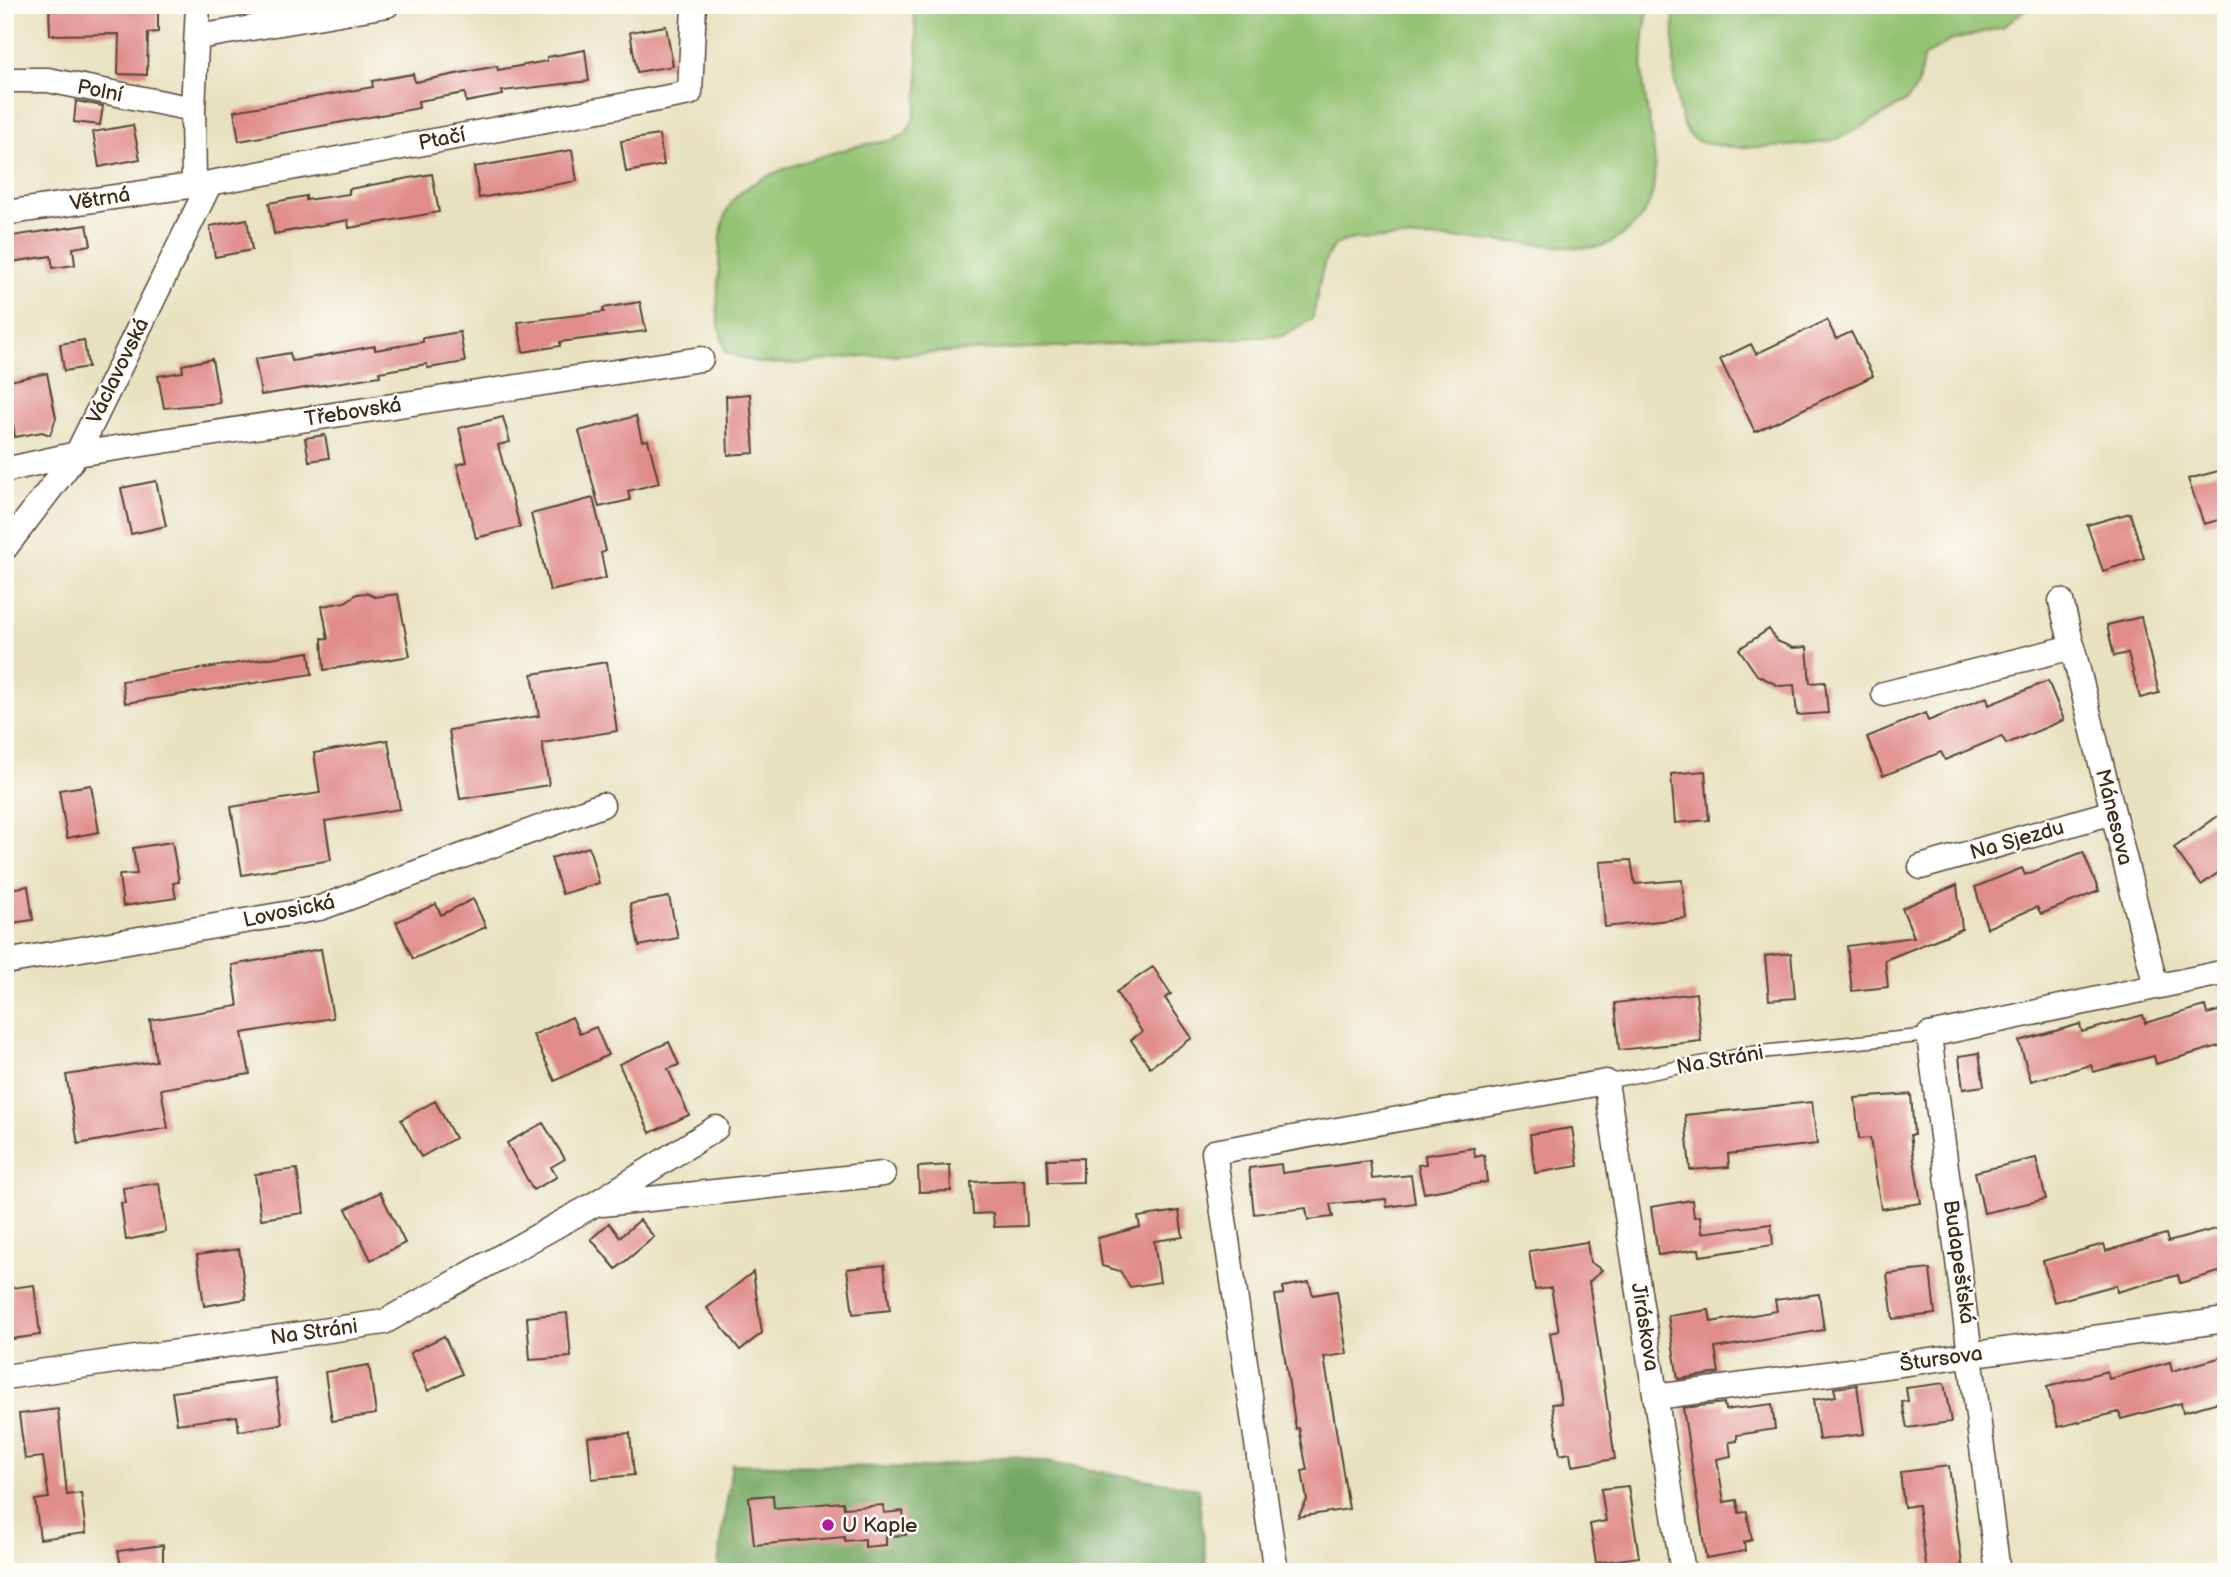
<svg xmlns="http://www.w3.org/2000/svg" width="2231" height="1577" font-family="'Balsamiq Sans',sans-serif">
<style>
.green{fill:#93c271;stroke:#677648;stroke-width:2}
.forest{fill:#76a863;stroke:#586940;stroke-width:2}
.building{fill:#e08c8a}
.lines{fill:none;stroke-linecap:round;stroke-linejoin:round}
.service-casing{stroke:#554536;stroke-width:15}
.minor-casing{stroke:#554536;stroke-width:27}
.service{stroke:#fff;stroke-width:12}
.minor{stroke:#fff;stroke-width:24}
.poi-dot{fill:#b5179e;stroke:#fdfcf7;stroke-width:2.5}
.labels{text-anchor:middle;dominant-baseline:central;stroke-width:5;stroke-linejoin:round;paint-order:stroke}
.street-label{font-size:21px;fill:#3b2a1e;stroke:#fdfcf7}
.poi-label{font-size:21px;fill:#3b2a1e;stroke:#fdfcf7;text-anchor:start}
</style>
<rect width="100%" height="100%" fill="#fdfcf7"/>
<filter id="ink" filterUnits="userSpaceOnUse"><feTurbulence type="fractalNoise" baseFrequency=".0143" numOctaves="2"/><feDisplacementMap in="SourceGraphic" scale="14" xChannelSelector="R" yChannelSelector="G"/><feConvolveMatrix kernelMatrix="1 2 1 2 8 2 1 2 1" color-interpolation-filters="sRGB"/></filter>
<filter id="wash" filterUnits="userSpaceOnUse"><feTurbulence type="fractalNoise" baseFrequency=".00686" numOctaves="4" result="noise"/><feDisplacementMap in="SourceGraphic" scale="28" xChannelSelector="R" yChannelSelector="G"/><feGaussianBlur stdDeviation="1.57" result="paint"/><feColorMatrix in="noise" values="0 0 0 0 0 0 0 0 0 0 0 0 0 0 0 0 0 1.4 0 .05"/><feComposite in="paint" operator="in"/></filter>
<g filter="url(#wash)">
<rect width="100%" height="100%" fill="#e8e1bf"/>
<path class="green" d="M 912,5 L 1649,5 C 1644,30 1641,54 1643,79 C 1646,119 1666,173 1646,210 C 1638,225 1617,242 1601,246 C 1580,251 1557,245 1537,244 C 1487,240 1438,237 1388,238 C 1372,239 1350,236 1336,245 C 1319,257 1319,299 1312,319 L 1282,336 L 865,356 L 795,364 L 759,363 L 726,353 C 715,319 717,305 719,269 C 720,247 719,222 732,202 C 751,174 825,155 857,146 C 874,141 895,145 907,131 C 926,109 917,33 912,5 Z
M 1674,5 L 2031,5 L 2003,27 L 1950,41 L 1923,57 C 1921,71 1920,86 1910,97 C 1904,104 1847,136 1836,139 C 1814,147 1704,154 1690,136 C 1670,112 1674,37 1674,5 Z"/>
<path class="forest" d="M 1010,1456 L 1198,1488 L 1207,1572 L 717,1572 L 732,1464 L 930,1468 Z"/>
<g id="blocks">
<path class="building" d="M 49,5 L 158,5 L 158,32 L 148,33 L 147,75 L 118,74 L 119,34 L 50,35 Z
M 666,26 L 673,66 L 637,72 L 630,32 Z
M 585,50 L 589,81 L 502,91 L 503,95 L 466,102 L 465,93 L 418,101 L 419,108 L 239,141 L 234,111 L 373,87 L 372,81 L 413,74 L 415,82 L 497,66 L 498,70 L 547,61 L 547,57 Z
M 76,101 L 103,106 L 100,125 L 74,122 Z
M 133,125 L 140,159 L 99,167 L 93,132 Z
M 659,135 L 664,165 L 626,172 L 621,141 Z
M 572,150 L 577,181 L 479,198 L 474,167 Z
M 432,174 L 439,212 L 349,228 L 348,220 L 274,234 L 269,203 L 306,196 L 306,200 L 349,194 L 349,189 Z
M 247,219 L 252,250 L 215,257 L 210,226 Z
M 87,225 L 91,245 L 73,248 L 75,265 L 53,268 L 51,256 L 5,263 L 5,237 Z
M 640,302 L 646,331 L 560,342 L 560,346 L 523,352 L 518,322 L 604,312 L 603,308 Z
M 1827,320 L 1836,339 L 1851,332 L 1873,376 L 1755,432 L 1720,359 L 1751,344 L 1756,354 Z
M 460,332 L 465,362 L 428,368 L 427,364 L 379,372 L 380,376 L 261,395 L 255,359 L 290,353 L 292,361 L 375,346 L 375,350 L 423,342 L 423,338 Z
M 84,340 L 88,367 L 64,371 L 60,344 Z
M 212,359 L 220,403 L 164,408 L 158,376 L 183,372 L 182,365 Z
M 47,373 L 56,418 L 50,435 L 42,432 L 15,437 L 13,424 L 5,425 L 5,382 Z
M 750,394 L 754,453 L 728,455 L 726,396 Z
M 636,416 L 642,441 L 648,440 L 659,483 L 628,491 L 630,500 L 599,507 L 579,431 Z
M 503,417 L 510,442 L 498,445 L 520,527 L 476,538 L 457,465 L 467,462 L 459,428 Z
M 325,435 L 329,458 L 309,461 L 305,438 Z
M 2226,469 L 2226,518 L 2204,524 L 2188,479 Z
M 156,481 L 166,526 L 131,534 L 121,488 Z
M 593,498 L 606,551 L 601,553 L 606,578 L 550,591 L 531,514 Z
M 2130,513 L 2144,558 L 2103,571 L 2087,525 Z
M 366,593 L 375,597 L 398,594 L 410,656 L 324,670 L 322,638 L 328,639 L 322,606 L 345,602 L 357,594 Z
M 2141,617 L 2159,693 L 2140,698 L 2128,653 L 2114,656 L 2107,625 Z
M 1769,629 L 1777,641 L 1793,648 L 1807,647 L 1810,683 L 1825,682 L 1828,713 L 1797,715 L 1794,685 L 1779,686 L 1757,675 L 1739,649 Z
M 309,652 L 312,674 L 125,703 L 122,681 Z
M 607,662 L 617,731 L 542,743 L 549,785 L 460,799 L 449,730 L 539,716 L 532,674 Z
M 2048,681 L 2064,720 L 2006,744 L 2002,736 L 1945,760 L 1941,752 L 1883,776 L 1867,737 L 1925,713 L 1928,721 L 1987,697 L 1989,705 Z
M 388,740 L 400,809 L 325,821 L 331,860 L 242,875 L 231,807 L 320,793 L 314,753 Z
M 1705,771 L 1709,820 L 1675,823 L 1671,774 Z
M 91,785 L 99,832 L 67,838 L 59,790 Z
M 2226,810 L 2226,867 L 2201,885 L 2174,848 Z
M 172,842 L 179,882 L 173,883 L 176,898 L 123,906 L 119,875 L 137,874 L 133,848 Z
M 589,847 L 599,883 L 562,894 L 551,858 Z
M 2083,852 L 2099,891 L 2041,914 L 2037,907 L 1987,928 L 1975,887 L 2022,868 L 2025,875 Z
M 1631,860 L 1635,884 L 1682,880 L 1686,918 L 1605,927 L 1600,862 Z
M 1957,885 L 1962,929 L 1885,960 L 1888,987 L 1852,991 L 1847,946 L 1914,937 L 1902,908 Z
M 28,886 L 33,920 L 5,924 L 5,890 Z
M 669,897 L 678,938 L 639,946 L 630,904 Z
M 473,899 L 486,927 L 413,959 L 396,922 L 436,904 L 441,915 Z
M 321,949 L 333,1018 L 242,1033 L 250,1074 L 161,1089 L 168,1128 L 78,1144 L 66,1075 L 156,1061 L 150,1020 L 238,1006 L 232,965 Z
M 1791,953 L 1795,998 L 1769,1000 L 1765,956 Z
M 1153,967 L 1171,994 L 1165,998 L 1192,1038 L 1150,1067 L 1131,1040 L 1142,1032 L 1116,992 Z
M 1696,993 L 1701,1041 L 1619,1050 L 1615,1003 Z
M 2205,1006 L 2207,1014 L 2226,1009 L 2226,1044 L 2156,1064 L 2154,1056 L 2093,1072 L 2091,1065 L 2031,1081 L 2019,1041 L 2080,1024 L 2082,1032 L 2143,1015 L 2145,1023 Z
M 572,1017 L 580,1034 L 596,1027 L 608,1055 L 555,1081 L 533,1035 Z
M 669,1042 L 679,1065 L 668,1069 L 689,1115 L 650,1133 L 619,1064 Z
M 1979,1053 L 1984,1086 L 1963,1089 L 1959,1056 Z
M 1911,1094 L 1914,1135 L 1910,1135 L 1921,1203 L 1881,1209 L 1870,1138 L 1859,1139 L 1855,1098 Z
M 435,1101 L 455,1138 L 421,1157 L 401,1120 Z
M 1812,1102 L 1817,1144 L 1728,1154 L 1729,1167 L 1690,1170 L 1685,1115 Z
M 543,1123 L 565,1159 L 551,1167 L 557,1177 L 533,1190 L 507,1143 Z
M 1572,1128 L 1578,1166 L 1535,1173 L 1530,1134 Z
M 1474,1148 L 1475,1157 L 1484,1155 L 1487,1182 L 1424,1193 L 1418,1165 L 1426,1164 L 1425,1155 Z
M 1083,1158 L 1083,1182 L 1048,1183 L 1047,1159 Z
M 2036,1158 L 2046,1199 L 1984,1213 L 1975,1172 Z
M 1370,1161 L 1372,1179 L 1411,1175 L 1415,1203 L 1387,1207 L 1386,1199 L 1330,1204 L 1333,1217 L 1308,1220 L 1306,1208 L 1254,1214 L 1249,1168 L 1281,1164 L 1282,1173 Z
M 950,1165 L 951,1191 L 919,1192 L 918,1167 Z
M 297,1169 L 303,1213 L 261,1219 L 255,1174 Z
M 1025,1180 L 1027,1226 L 994,1227 L 993,1213 L 973,1214 L 971,1182 Z
M 159,1183 L 166,1232 L 126,1240 L 121,1203 L 125,1203 L 123,1188 Z
M 380,1192 L 405,1243 L 371,1260 L 346,1209 Z
M 1692,1200 L 1694,1217 L 1700,1216 L 1702,1233 L 1771,1224 L 1773,1245 L 1700,1256 L 1699,1249 L 1658,1255 L 1651,1207 Z
M 1179,1211 L 1183,1237 L 1154,1241 L 1160,1282 L 1130,1287 L 1120,1271 L 1102,1266 L 1098,1238 L 1140,1227 L 1138,1217 Z
M 640,1220 L 654,1237 L 616,1269 L 591,1239 L 609,1223 L 620,1237 Z
M 2226,1226 L 2226,1270 L 2180,1283 L 2178,1275 L 2117,1292 L 2116,1285 L 2054,1302 L 2043,1261 L 2104,1244 L 2106,1251 L 2166,1234 L 2168,1242 Z
M 1587,1242 L 1590,1262 L 1602,1270 L 1589,1282 L 1615,1459 L 1572,1466 L 1570,1453 L 1560,1455 L 1552,1404 L 1561,1403 L 1550,1333 L 1559,1331 L 1551,1288 L 1535,1290 L 1529,1251 Z
M 239,1249 L 246,1299 L 204,1306 L 197,1255 Z
M 884,1265 L 890,1310 L 853,1314 L 847,1269 Z
M 1930,1269 L 1935,1314 L 1893,1319 L 1887,1274 Z
M 753,1272 L 762,1333 L 740,1350 L 707,1308 Z
M 1309,1282 L 1313,1295 L 1337,1291 L 1347,1354 L 1324,1357 L 1349,1509 L 1298,1517 L 1307,1500 L 1302,1471 L 1307,1470 L 1299,1428 L 1296,1429 L 1275,1295 L 1283,1294 L 1283,1287 Z
M 34,1285 L 40,1335 L 5,1340 L 5,1300 L 13,1299 L 11,1288 Z
M 1819,1294 L 1824,1330 L 1715,1348 L 1719,1373 L 1678,1379 L 1668,1316 L 1709,1310 L 1711,1322 L 1777,1311 L 1775,1300 Z
M 567,1313 L 571,1357 L 530,1360 L 527,1317 Z
M 444,1336 L 462,1374 L 428,1391 L 410,1353 Z
M 2226,1356 L 2226,1400 L 2183,1412 L 2181,1403 L 2121,1419 L 2119,1412 L 2058,1427 L 2047,1387 L 2107,1371 L 2109,1379 L 2170,1362 L 2172,1371 Z
M 369,1365 L 376,1414 L 332,1421 L 325,1372 Z
M 275,1378 L 282,1424 L 239,1431 L 237,1416 L 177,1424 L 172,1392 Z
M 1944,1383 L 1951,1422 L 1907,1428 L 1902,1402 L 1908,1401 L 1906,1388 Z
M 1857,1385 L 1864,1434 L 1819,1440 L 1813,1400 L 1836,1396 L 1834,1388 Z
M 1724,1403 L 1725,1410 L 1772,1404 L 1775,1429 L 1737,1435 L 1737,1441 L 1729,1442 L 1731,1456 L 1717,1459 L 1724,1502 L 1737,1500 L 1739,1513 L 1747,1512 L 1752,1540 L 1744,1542 L 1745,1551 L 1706,1558 L 1683,1408 Z
M 58,1409 L 67,1495 L 81,1493 L 86,1533 L 40,1539 L 35,1500 L 49,1498 L 43,1457 L 25,1459 L 19,1414 Z
M 630,1433 L 634,1475 L 592,1479 L 588,1437 Z
M 1949,1466 L 1963,1572 L 1927,1572 L 1918,1505 L 1904,1507 L 1900,1472 Z
M 1628,1486 L 1639,1557 L 1596,1563 L 1590,1524 L 1606,1521 L 1601,1489 Z
M 773,1495 L 774,1508 L 843,1502 L 844,1508 L 883,1505 L 884,1513 L 903,1511 L 906,1535 L 886,1536 L 886,1545 L 865,1547 L 865,1539 L 845,1541 L 844,1537 L 754,1545 L 749,1497 Z
M 163,1545 L 163,1568 L 122,1572 L 118,1551 Z"/>
</g>
</g>
<g filter="url(#ink)">
<use href="#blocks" fill-opacity="0" stroke="#554536" stroke-width="2"/>
<g class="lines">
<g class="service-casing">
<path id="service" d="M 1606,1082 L 1750,1053 L 1929,1035"/>
</g>
<g class="minor-casing">
<path id="minor" d="M 198,37 L 387,5
M 5,80 L 48,80 L 193,109
M 194,185 L 193,109 L 198,5
M 5,213 L 210,183 L 690,93 L 694,5
M 5,470 L 77,454 L 701,359
M 5,548 L 77,454 L 210,183
M 2061,601 L 2156,987
M 1884,694 L 2073,647
M 1921,867 L 2113,812
M 5,962 L 320,908 L 602,805
M 602,1204 L 883,1174
M 5,1377 L 384,1322 L 595,1204 L 716,1128
M 1656,1397 L 2226,1320
M 1276,1572 L 1214,1152 L 1606,1082 L 1683,1572
M 1998,1572 L 1929,1035 L 2226,972"/>
</g>
<use href="#service" class="service"/>
<use href="#minor" class="minor"/>
</g>
</g>
<circle class="poi-dot" cx="828" cy="1525" r="7"/>
<g class="labels">
<g class="street-label">
<text transform="translate(100 91) rotate(11)">Polní</text>
<text transform="translate(442 139) rotate(-11)">Ptačí</text>
<text transform="translate(100 199) rotate(-9)">Větrná</text>
<text transform="translate(118 371) rotate(-64)">Václavovská</text>
<text transform="translate(353 412) rotate(-9)">Třebovská</text>
<text transform="translate(2114 817) rotate(76)">Mánesova</text>
<text transform="translate(2017 840) rotate(-16)">Na Sjezdu</text>
<text transform="translate(289 911) rotate(-12)">Lovosická</text>
<text transform="translate(1720 1060) rotate(-10)">Na Stráni</text>
<text transform="translate(1959 1262) rotate(82)">Budapešťská</text>
<text transform="translate(1645 1327) rotate(81)">Jiráskova</text>
<text transform="translate(314 1332) rotate(-8)">Na Stráni</text>
<text transform="translate(1941 1359) rotate(-8)">Štursova</text>
</g>
<g class="poi-label">
<text x="842" y="1525">U Kaple</text>
</g>
</g>
<rect width="2231" height="1577" fill="none" stroke="#fdfcf7" stroke-width="28"/>
</svg>
